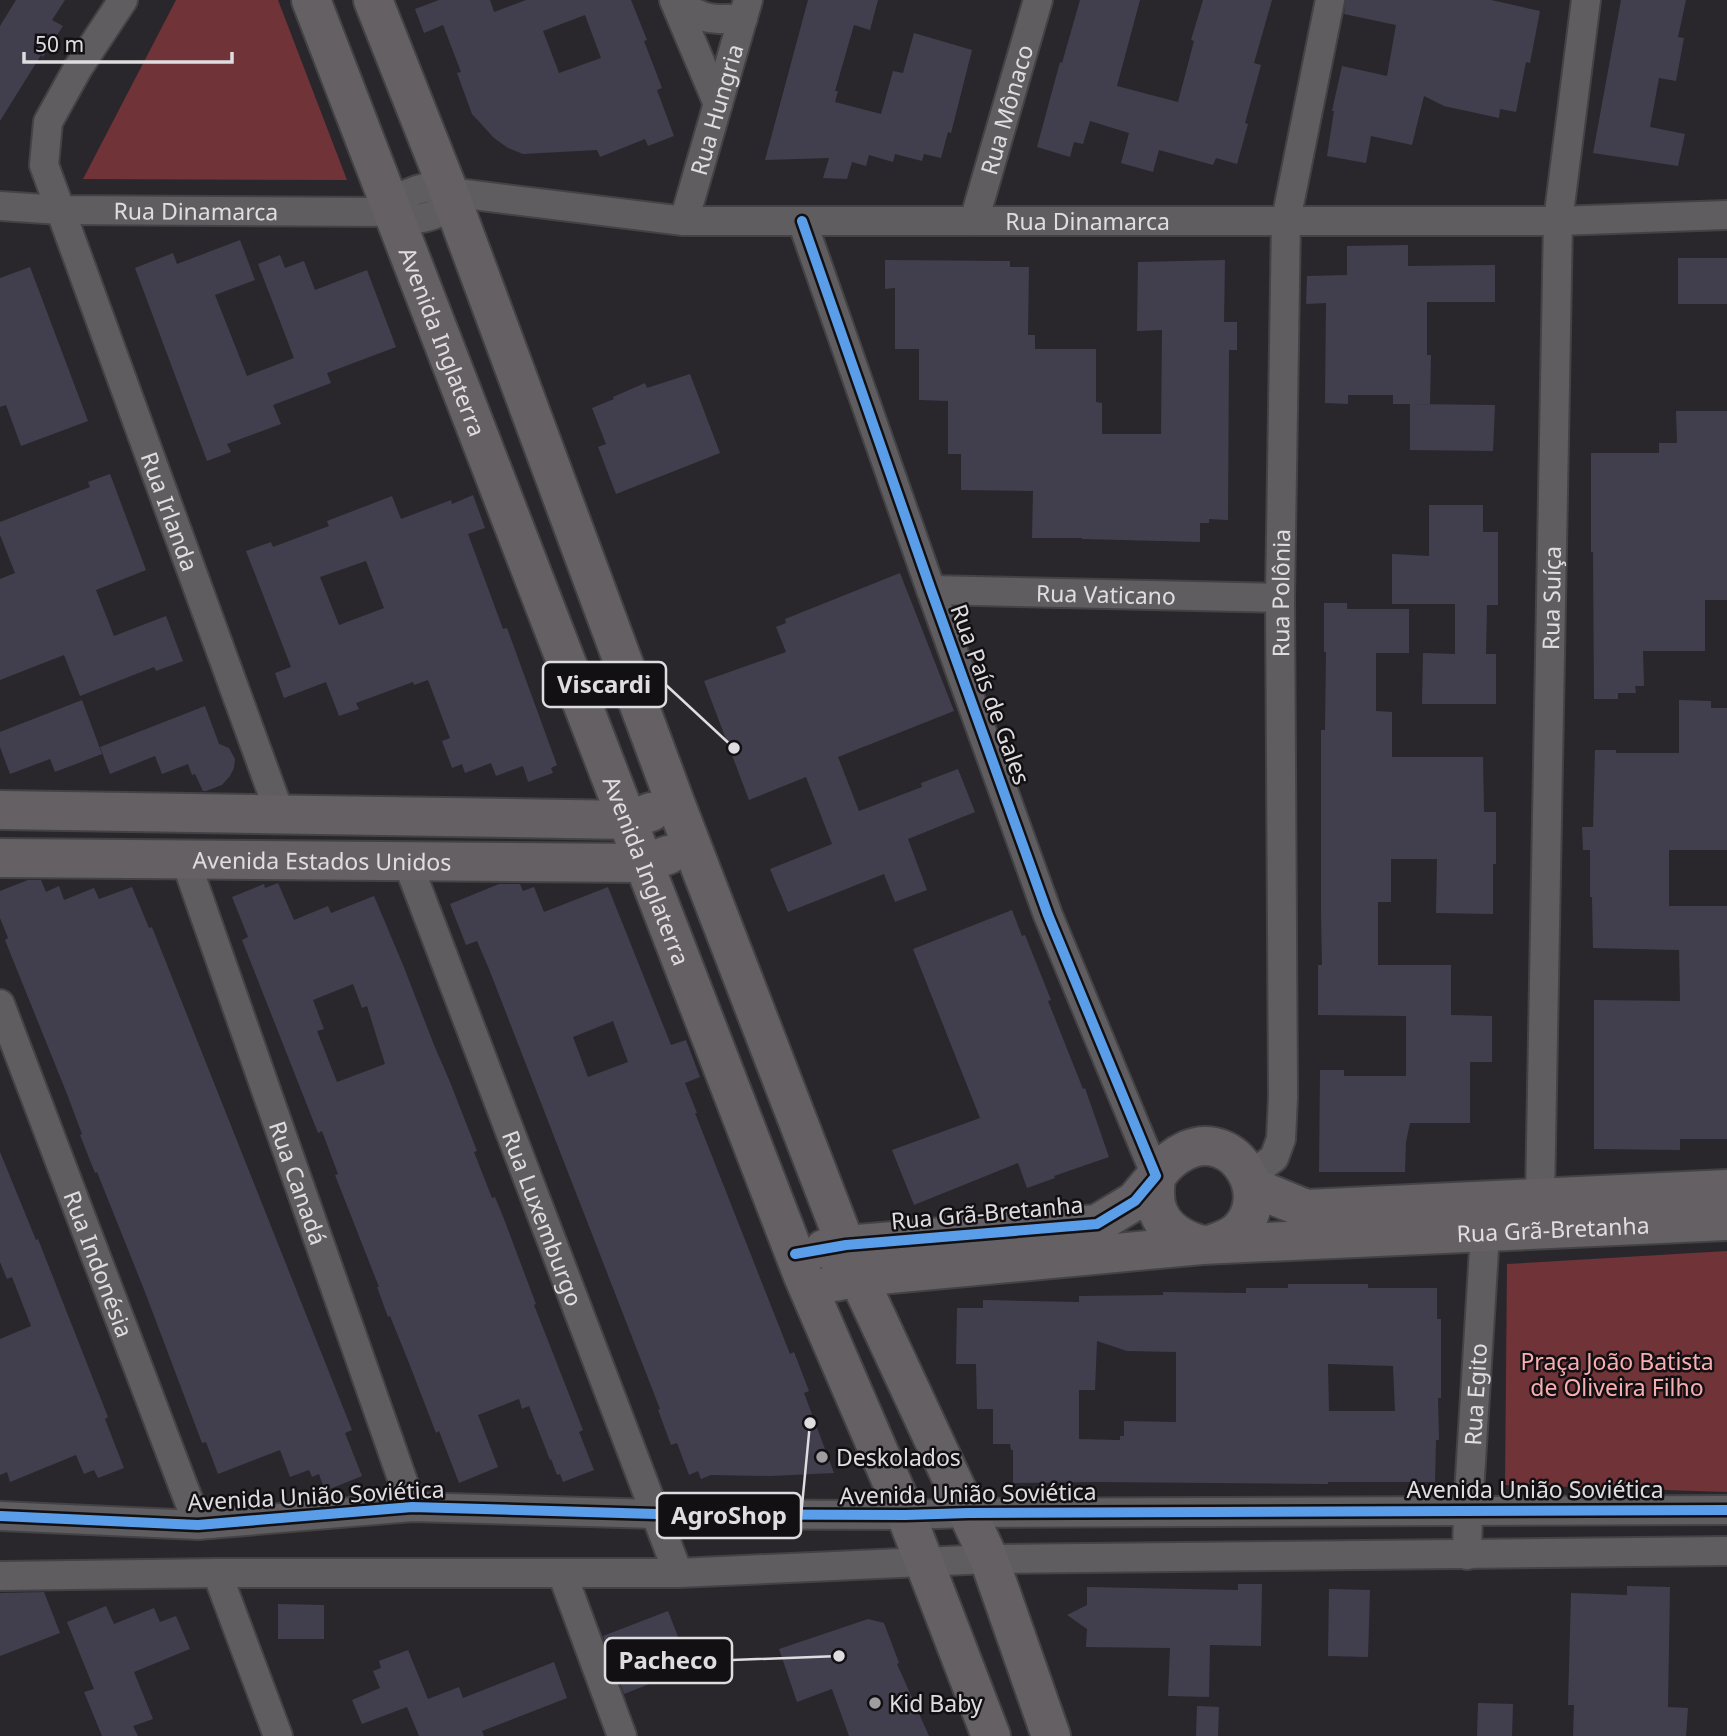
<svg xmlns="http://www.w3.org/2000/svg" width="1727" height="1736" font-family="'Noto Sans',sans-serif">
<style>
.green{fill:#6f3338}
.building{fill:#413f4e;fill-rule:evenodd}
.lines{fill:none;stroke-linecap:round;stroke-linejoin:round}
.street-casing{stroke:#434245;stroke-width:32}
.secondary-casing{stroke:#434245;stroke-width:42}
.street{stroke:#5f5d60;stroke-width:28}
.secondary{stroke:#646064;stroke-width:38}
.cycleway-casing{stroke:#121013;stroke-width:15}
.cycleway{stroke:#5a9eea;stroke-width:10}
.poi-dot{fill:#a09da1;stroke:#121013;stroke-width:2.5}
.labels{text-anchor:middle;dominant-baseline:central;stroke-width:5;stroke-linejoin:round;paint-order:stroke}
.street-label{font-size:23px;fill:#e0dde1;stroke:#121013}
.park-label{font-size:23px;fill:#f9aeaf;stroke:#121013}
.poi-label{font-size:23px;fill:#e0dde1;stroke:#121013;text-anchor:start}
.leader{fill:none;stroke:#e0dde1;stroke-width:2.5}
.callout-dot{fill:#e0dde1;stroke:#121013;stroke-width:2.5}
.callout{fill:#121013;stroke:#e0dde1;stroke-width:2.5}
.callout-label{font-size:24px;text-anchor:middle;font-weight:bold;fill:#e0dde1}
</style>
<rect width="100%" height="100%" fill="#29272b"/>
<path class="green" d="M 176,0 L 278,0 L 347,180 L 83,179 Z
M 1727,1251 L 1727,1492 L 1505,1485 L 1507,1264 Z"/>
<path class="building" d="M 16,0 L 65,0 L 52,20 L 63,26 L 43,57 L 41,55 L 0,121 L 0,26 Z
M 439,0 L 490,0 L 494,12 L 526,0 L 631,0 L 647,40 L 644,41 L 662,88 L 657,90 L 674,136 L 648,146 L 645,139 L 600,157 L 597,150 L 523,154 L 508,148 L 494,138 L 472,114 L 457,73 L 461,72 L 443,25 L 424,33 L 415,9 ZM 585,15 L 601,58 L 559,73 L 543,31 Z
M 808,0 L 878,0 L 870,30 L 854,25 L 835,91 L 838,91 L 835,102 L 881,114 L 893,71 L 903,73 L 914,33 L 972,50 L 951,133 L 948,132 L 941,158 L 924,154 L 922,161 L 895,154 L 893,162 L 869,155 L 866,166 L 852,162 L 847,179 L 823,178 L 829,158 L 765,160 Z
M 1080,0 L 1140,0 L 1117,86 L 1178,102 L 1194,41 L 1191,40 L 1203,0 L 1272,0 L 1254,63 L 1261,65 L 1245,123 L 1248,124 L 1237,164 L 1216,158 L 1213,165 L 1159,150 L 1153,172 L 1121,163 L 1129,133 L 1090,121 L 1083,144 L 1074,142 L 1070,157 L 1037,147 L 1060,62 L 1062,63 Z
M 1346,0 L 1491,0 L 1540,11 L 1530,63 L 1526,62 L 1516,112 L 1500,109 L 1499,118 L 1444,106 L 1424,96 L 1412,145 L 1371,136 L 1366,163 L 1327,156 L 1334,111 L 1332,111 L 1342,66 L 1387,76 L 1396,25 L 1344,14 Z
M 1621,0 L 1686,0 L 1678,37 L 1684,38 L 1676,81 L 1659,78 L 1650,127 L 1685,134 L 1678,166 L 1593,153 Z
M 240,240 L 255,280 L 215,295 L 247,376 L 294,358 L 258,264 L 280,255 L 285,268 L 304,261 L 315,290 L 367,270 L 396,347 L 327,373 L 331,383 L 273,405 L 281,424 L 227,444 L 231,452 L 207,461 L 135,268 L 173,253 L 177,264 Z
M 1408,245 L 1408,266 L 1495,265 L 1495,302 L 1427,302 L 1427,355 L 1431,355 L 1430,404 L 1393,404 L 1393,395 L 1348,395 L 1348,404 L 1325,403 L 1326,303 L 1306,304 L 1307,276 L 1347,275 L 1347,246 Z
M 1678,258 L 1727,258 L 1727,304 L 1678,304 Z
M 885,260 L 1010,261 L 1010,267 L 1029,267 L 1028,335 L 1035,335 L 1035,349 L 1096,349 L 1096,402 L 1102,403 L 1102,434 L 1161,434 L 1162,330 L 1137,331 L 1138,262 L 1225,260 L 1224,322 L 1237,322 L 1237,350 L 1229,350 L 1228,520 L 1209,519 L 1209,523 L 1200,523 L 1200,542 L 1082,539 L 1082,538 L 1032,538 L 1033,491 L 961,490 L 961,454 L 948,454 L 948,401 L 919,400 L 919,349 L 895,349 L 895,288 L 885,289 Z
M 30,267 L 88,421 L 21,446 L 6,405 L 0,407 L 0,278 Z
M 690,374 L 720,453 L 616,494 L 598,447 L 606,444 L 592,408 L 614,399 L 613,397 L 645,383 L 647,388 Z
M 1410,404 L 1495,405 L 1493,451 L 1410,450 Z
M 1676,411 L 1727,411 L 1727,600 L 1705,600 L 1705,651 L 1643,651 L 1644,686 L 1635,686 L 1636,693 L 1618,693 L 1618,699 L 1594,699 L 1593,552 L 1591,552 L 1591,453 L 1659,453 L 1659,443 L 1677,443 Z
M 110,474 L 146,570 L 96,590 L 114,636 L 166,616 L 183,661 L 156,671 L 154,667 L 80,696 L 64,655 L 0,680 L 0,579 L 15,573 L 0,535 L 0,522 L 90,487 L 88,482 Z
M 473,495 L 485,528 L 468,534 L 503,629 L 507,628 L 557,765 L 551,768 L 553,773 L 528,782 L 523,766 L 496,776 L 491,763 L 465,773 L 462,764 L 452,768 L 442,741 L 450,738 L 428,680 L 414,685 L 413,682 L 356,703 L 359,709 L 339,716 L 326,682 L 284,698 L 275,673 L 291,667 L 246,551 L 271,542 L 273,547 L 329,526 L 327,521 L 392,496 L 401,519 L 451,500 L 452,504 ZM 366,561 L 384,608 L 339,625 L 320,577 Z
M 1429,505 L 1483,505 L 1483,532 L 1498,532 L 1498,605 L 1487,605 L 1486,654 L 1496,654 L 1496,704 L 1422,704 L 1423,653 L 1455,654 L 1455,604 L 1392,604 L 1392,554 L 1429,556 Z
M 900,573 L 954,711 L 838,757 L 859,811 L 922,787 L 921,783 L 958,769 L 975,812 L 908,839 L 927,890 L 895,902 L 884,874 L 788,912 L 770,869 L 832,844 L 806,777 L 749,800 L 704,681 L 786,652 L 776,627 L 786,623 L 785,619 Z
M 1324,603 L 1347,603 L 1347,609 L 1409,609 L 1409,653 L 1376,653 L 1376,711 L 1392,712 L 1392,757 L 1483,757 L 1484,812 L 1496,812 L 1496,864 L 1493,864 L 1493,914 L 1436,913 L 1437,859 L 1391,859 L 1391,902 L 1378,902 L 1378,965 L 1451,965 L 1451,1015 L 1492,1016 L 1492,1062 L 1470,1062 L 1470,1123 L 1410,1123 L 1406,1142 L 1405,1172 L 1319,1172 L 1320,1070 L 1344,1070 L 1344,1076 L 1406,1076 L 1406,1016 L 1318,1015 L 1318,965 L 1322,965 L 1321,913 L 1321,730 L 1325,730 L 1326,652 L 1324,652 Z
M 82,700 L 102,754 L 55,772 L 50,759 L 10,774 L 0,747 L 0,732 Z
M 1679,700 L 1711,701 L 1711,708 L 1727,708 L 1727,850 L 1669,850 L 1669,906 L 1727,906 L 1727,1139 L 1680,1139 L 1680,1150 L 1594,1149 L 1594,1000 L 1680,1001 L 1679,950 L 1593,948 L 1592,897 L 1590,897 L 1590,850 L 1583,850 L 1582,827 L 1593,827 L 1595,750 L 1616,750 L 1616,753 L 1679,753 Z
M 205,706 L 219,744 L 229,748 L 235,759 L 234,768 L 230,776 L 222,785 L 206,791 L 203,791 L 195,774 L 192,775 L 188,764 L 162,774 L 155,756 L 110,774 L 100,747 Z
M 28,880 L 41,880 L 46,892 L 59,886 L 64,900 L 94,888 L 99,899 L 132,887 L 149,928 L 152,927 L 352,1430 L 345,1433 L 362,1476 L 325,1491 L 319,1474 L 312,1477 L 309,1470 L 290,1477 L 280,1450 L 218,1474 L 206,1442 L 202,1443 L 145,1292 L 97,1172 L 95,1173 L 80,1135 L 82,1134 L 67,1094 L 5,940 L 8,938 L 0,918 L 0,891 Z
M 278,883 L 294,920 L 328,906 L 331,913 L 374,896 L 403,965 L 434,1045 L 450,1082 L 477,1151 L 474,1152 L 492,1198 L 495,1197 L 504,1219 L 536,1304 L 534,1305 L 583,1430 L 579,1432 L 594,1470 L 563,1482 L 560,1474 L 557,1475 L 551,1459 L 550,1460 L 529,1406 L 522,1409 L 519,1399 L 478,1415 L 498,1467 L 459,1483 L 439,1431 L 436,1433 L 409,1363 L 390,1316 L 388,1317 L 377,1287 L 379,1287 L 335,1175 L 338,1174 L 322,1131 L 318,1133 L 242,940 L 248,937 L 232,897 L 264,884 L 265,888 ZM 353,984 L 362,1008 L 367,1006 L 385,1064 L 337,1082 L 317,1031 L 324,1029 L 313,1000 Z
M 499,884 L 520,884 L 523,891 L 534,887 L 544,912 L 608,887 L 671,1045 L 686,1040 L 700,1077 L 685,1083 L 697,1113 L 695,1113 L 790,1354 L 794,1352 L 809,1391 L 804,1393 L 834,1473 L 771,1476 L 711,1475 L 701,1479 L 698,1471 L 689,1475 L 677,1443 L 671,1445 L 658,1410 L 660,1409 L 489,969 L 477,941 L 466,945 L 450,904 ZM 613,1021 L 628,1062 L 588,1077 L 573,1037 Z
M 1012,910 L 1022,936 L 1025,935 L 1051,1000 L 1048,1001 L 1083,1089 L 1085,1088 L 1109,1157 L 1054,1176 L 1055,1178 L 1027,1188 L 1018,1163 L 914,1205 L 892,1150 L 980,1118 L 913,949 Z
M 0,1152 L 36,1240 L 38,1239 L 108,1417 L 105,1419 L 124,1468 L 98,1478 L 94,1470 L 84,1474 L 76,1455 L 10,1482 L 7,1472 L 0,1475 L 0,1339 L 31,1326 L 12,1277 L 7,1279 L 0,1262 Z
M 1288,1284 L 1368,1284 L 1368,1288 L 1437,1288 L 1437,1319 L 1441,1319 L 1441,1398 L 1438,1398 L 1439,1440 L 1436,1440 L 1435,1482 L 1328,1482 L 1328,1484 L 1098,1482 L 1013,1483 L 1013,1450 L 1011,1450 L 1010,1444 L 993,1444 L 993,1409 L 977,1409 L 976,1364 L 956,1364 L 957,1308 L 983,1308 L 983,1300 L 1079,1302 L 1079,1296 L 1163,1295 L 1163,1292 L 1246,1293 L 1246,1288 L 1288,1288 ZM 1097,1341 L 1127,1351 L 1176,1352 L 1176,1422 L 1124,1421 L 1124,1436 L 1120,1436 L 1120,1440 L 1079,1439 L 1079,1390 L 1095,1390 ZM 1328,1364 L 1393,1366 L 1395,1411 L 1329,1411 Z
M 1238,1584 L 1262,1584 L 1261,1646 L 1210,1645 L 1209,1697 L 1168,1696 L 1170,1648 L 1086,1647 L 1087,1629 L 1067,1615 L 1087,1605 L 1087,1587 L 1238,1590 Z
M 1627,1586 L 1670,1587 L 1668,1707 L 1688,1708 L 1686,1736 L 1573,1736 L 1574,1705 L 1568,1705 L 1571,1593 L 1627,1595 Z
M 1329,1589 L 1370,1590 L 1368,1657 L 1328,1656 Z
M 44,1592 L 60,1633 L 0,1656 L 0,1593 Z
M 278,1604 L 324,1605 L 324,1639 L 278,1639 Z
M 106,1606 L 114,1624 L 154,1608 L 160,1622 L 176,1616 L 190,1649 L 134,1672 L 153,1719 L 133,1726 L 138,1736 L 102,1736 L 84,1692 L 94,1689 L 67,1622 Z
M 668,1611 L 690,1668 L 624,1694 L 603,1636 Z
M 868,1619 L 884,1623 L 899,1663 L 897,1664 L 929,1736 L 849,1736 L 832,1689 L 797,1702 L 779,1649 Z
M 408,1650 L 428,1699 L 459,1687 L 463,1698 L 554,1662 L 567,1698 L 482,1731 L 484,1736 L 419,1736 L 407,1707 L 362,1724 L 352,1700 L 380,1688 L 373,1671 L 381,1668 L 379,1661 Z
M 1478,1703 L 1513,1704 L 1512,1736 L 1477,1736 Z
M 1197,1706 L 1219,1707 L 1218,1736 L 1196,1736 Z"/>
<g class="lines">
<g class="street-casing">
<g id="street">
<path id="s1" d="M 123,0 L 78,68 L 48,122 L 44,165 L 280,814"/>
<path d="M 674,0 L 718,104"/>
<path d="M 676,3 C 704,19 710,21 743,18"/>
<path id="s2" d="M 0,206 L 60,210 L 393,212 C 412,220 419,221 438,213 L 449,192"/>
<path id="s3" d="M 393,212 L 397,202 L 404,195 L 417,190 L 432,186 L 441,187 L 449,192 L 684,221 L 1558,221 L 1727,215"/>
<path id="s4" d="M 684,221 L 748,0"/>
<path d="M 802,221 L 931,590 L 1048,915 L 1156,1176"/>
<path id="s5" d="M 974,221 L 1038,0"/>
<path id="s6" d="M 931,590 L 1280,598"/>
<path id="s7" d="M 185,859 L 412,1507"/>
<path id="s8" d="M 407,861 L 678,1573"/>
<path id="s9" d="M 0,1004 L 198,1525"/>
<path id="s10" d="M 1249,1176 L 1274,1158 L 1281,1139 L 1283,1097 L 1280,598 L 1286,220 L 1330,0"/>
<path id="s11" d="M 1540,1198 L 1558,221 L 1586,0"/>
<path d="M 0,1516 L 198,1525 L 412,1507 L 656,1514 L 906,1515 L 968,1513 L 1727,1510"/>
<path id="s12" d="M 1467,1555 L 1468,1510 L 1485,1233"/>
<path d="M 217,1573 L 278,1736"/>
<path d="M 562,1573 L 622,1736"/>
<path d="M 0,1576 L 217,1573 L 678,1573 L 989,1559 L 1727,1551"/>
</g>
</g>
<g class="secondary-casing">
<g id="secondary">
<path id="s13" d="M 311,0 L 803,1276 L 906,1515 L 991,1736"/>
<path d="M 373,0 L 449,192 L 675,802 L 858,1277 L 989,1559 L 1051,1736"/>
<path d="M 0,810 L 629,820 L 651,812"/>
<path id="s14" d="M 0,858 L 645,863 L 668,855"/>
<path d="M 1253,1187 L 1306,1209 L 1727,1189"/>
<path id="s15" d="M 1212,1244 C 1221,1241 1230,1238 1237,1232 C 1276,1197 1236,1129 1187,1150 C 1176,1155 1166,1163 1159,1173 C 1155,1179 1155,1187 1155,1194 C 1155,1223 1176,1238 1202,1245 L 1727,1221"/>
<path d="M 824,1249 L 846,1245 L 1097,1224 L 1135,1201 L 1156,1176"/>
<path d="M 835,1282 L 858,1277 L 1202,1245"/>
</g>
</g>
<use href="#street" class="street"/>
<use href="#secondary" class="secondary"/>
<g class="cycleway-casing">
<path id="cycleway" d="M 795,1254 L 846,1245 L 1097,1224 L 1135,1201 L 1156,1176 L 1048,915 L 931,590 L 802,221
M 0,1516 L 198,1525 L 412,1507 L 656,1514 L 906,1515 L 968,1513 L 1727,1510"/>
</g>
<use href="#cycleway" class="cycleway"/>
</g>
<g class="poi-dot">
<circle cx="822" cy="1457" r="7"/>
<circle cx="875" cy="1703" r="7"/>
</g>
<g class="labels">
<g class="street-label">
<text stroke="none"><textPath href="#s4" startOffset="116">Rua Hungria</textPath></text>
<text stroke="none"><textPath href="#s5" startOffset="116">Rua Mônaco</textPath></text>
<text stroke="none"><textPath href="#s2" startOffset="196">Rua Dinamarca</textPath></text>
<text stroke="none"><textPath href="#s3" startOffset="709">Rua Dinamarca</textPath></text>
<text stroke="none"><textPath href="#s13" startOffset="366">Avenida Inglaterra</textPath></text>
<text stroke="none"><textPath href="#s1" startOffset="555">Rua Irlanda</textPath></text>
<text stroke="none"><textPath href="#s10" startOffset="597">Rua Polônia</textPath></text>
<text stroke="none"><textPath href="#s6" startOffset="175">Rua Vaticano</textPath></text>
<text stroke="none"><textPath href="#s11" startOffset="600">Rua Suíça</textPath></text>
<text transform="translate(991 694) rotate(70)">Rua País de Gales</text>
<text stroke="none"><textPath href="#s14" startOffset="322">Avenida Estados Unidos</textPath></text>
<text stroke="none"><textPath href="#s13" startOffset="933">Avenida Inglaterra</textPath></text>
<text stroke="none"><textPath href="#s7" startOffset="343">Rua Canadá</textPath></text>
<text transform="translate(987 1212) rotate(-5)">Rua Grã-Bretanha</text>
<text stroke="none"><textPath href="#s8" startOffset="382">Rua Luxemburgo</textPath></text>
<text stroke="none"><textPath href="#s15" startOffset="648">Rua Grã-Bretanha</textPath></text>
<text stroke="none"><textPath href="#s9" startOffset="278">Rua Indonésia</textPath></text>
<text stroke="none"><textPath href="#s12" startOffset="161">Rua Egito</textPath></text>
<text x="1535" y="1489">Avenida União Soviética</text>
<text transform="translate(968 1493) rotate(-1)">Avenida União Soviética</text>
<text transform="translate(316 1495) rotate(-3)">Avenida União Soviética</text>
</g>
<g class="park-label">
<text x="1617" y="1361">Praça João Batista<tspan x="1617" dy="26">de Oliveira Filho</tspan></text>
</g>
<g class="poi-label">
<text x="836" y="1457">Deskolados</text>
<text x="889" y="1703">Kid Baby</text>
</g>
</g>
<path class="leader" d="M734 748L666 685M810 1423L801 1516M839 1656L732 1660"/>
<g class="callout-dot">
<circle cx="734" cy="748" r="7"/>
<circle cx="810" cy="1423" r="7"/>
<circle cx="839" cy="1656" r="7"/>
</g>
<g class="callout">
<rect x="543" y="662" width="123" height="45" rx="7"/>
<rect x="657" y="1493" width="144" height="45" rx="7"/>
<rect x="605" y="1638" width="127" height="45" rx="7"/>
</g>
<g class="callout-label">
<text x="604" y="693">Viscardi</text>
<text x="729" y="1524">AgroShop</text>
<text x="668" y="1669">Pacheco</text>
</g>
<path d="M24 52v10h208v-10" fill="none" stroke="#e0dde1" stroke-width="3.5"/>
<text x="35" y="52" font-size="21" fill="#e0dde1" stroke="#121013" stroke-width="5" paint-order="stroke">50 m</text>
</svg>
